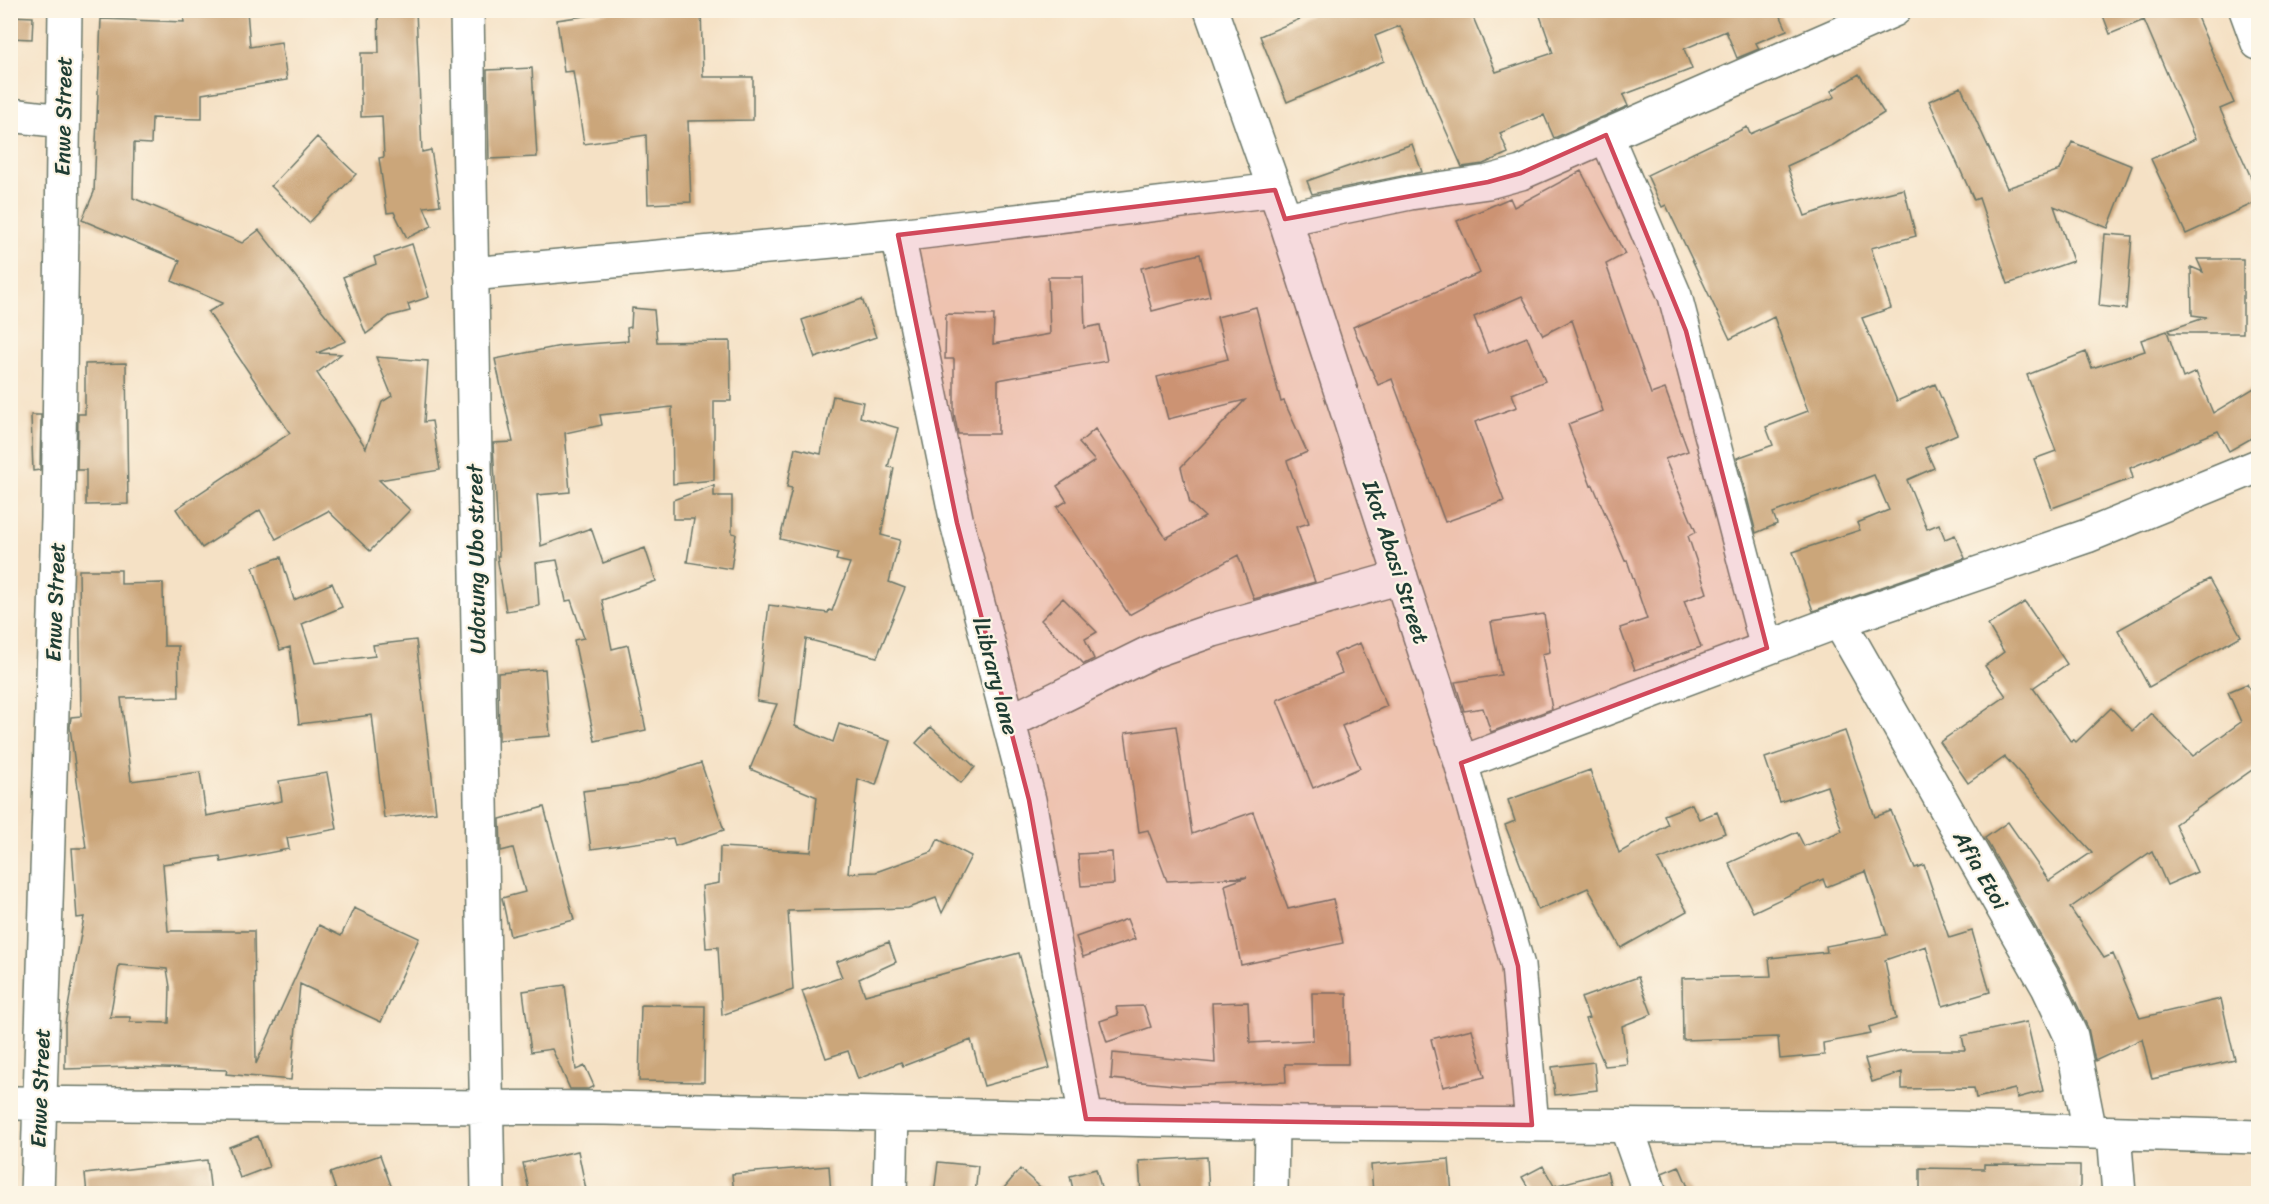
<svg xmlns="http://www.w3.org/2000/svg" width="2269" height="1204" font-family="Sriracha,sans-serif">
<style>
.building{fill:#cba67a;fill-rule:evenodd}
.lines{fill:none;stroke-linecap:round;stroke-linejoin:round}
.minor-casing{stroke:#6a7667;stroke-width:36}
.minor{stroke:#fff;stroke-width:33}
.marked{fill:#d1495b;fill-opacity:0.2;stroke:#d1495b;stroke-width:4.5;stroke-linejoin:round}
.labels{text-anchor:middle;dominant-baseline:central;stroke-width:4.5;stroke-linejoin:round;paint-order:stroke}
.street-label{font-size:22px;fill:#1f3d34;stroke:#fcf5e5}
</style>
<rect width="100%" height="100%" fill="#fcf5e5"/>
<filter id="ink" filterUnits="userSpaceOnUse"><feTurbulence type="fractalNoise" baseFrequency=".0167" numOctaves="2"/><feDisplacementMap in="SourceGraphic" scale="12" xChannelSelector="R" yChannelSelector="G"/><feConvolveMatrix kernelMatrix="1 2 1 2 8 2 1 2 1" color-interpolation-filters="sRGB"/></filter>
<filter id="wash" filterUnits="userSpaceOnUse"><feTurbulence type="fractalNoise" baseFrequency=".008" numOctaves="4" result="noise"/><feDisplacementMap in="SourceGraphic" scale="24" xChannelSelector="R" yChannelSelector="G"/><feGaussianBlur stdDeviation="1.35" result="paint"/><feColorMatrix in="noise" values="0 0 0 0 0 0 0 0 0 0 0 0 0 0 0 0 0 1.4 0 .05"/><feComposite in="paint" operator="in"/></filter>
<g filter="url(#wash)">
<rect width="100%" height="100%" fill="#f5e1c5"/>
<g id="blocks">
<path class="building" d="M 183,10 L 247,10 L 250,47 L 281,42 L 287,80 L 202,94 L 202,119 L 152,118 L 151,144 L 134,143 L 133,198 L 242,243 L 259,230 L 346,341 L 317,353 L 341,354 L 317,373 L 366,448 L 382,402 L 392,396 L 376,357 L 428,361 L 424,422 L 432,421 L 440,470 L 379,480 L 410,510 L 370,551 L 328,511 L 276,539 L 260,510 L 202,548 L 176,509 L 290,433 L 208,312 L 223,303 L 172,281 L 180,261 L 82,220 L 94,192 L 101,19 L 184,22 Z
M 378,10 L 416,10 L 422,152 L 431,150 L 440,205 L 424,207 L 432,226 L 407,238 L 394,212 L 387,213 L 379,158 L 384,157 L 382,116 L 361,117 L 361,53 L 379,53 Z
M 626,10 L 701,10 L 703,77 L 753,77 L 753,120 L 688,121 L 691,202 L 648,204 L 646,135 L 584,144 L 573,71 L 564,72 L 557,20 Z
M 1321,10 L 1470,10 L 1496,72 L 1553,53 L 1538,10 L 1778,10 L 1787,30 L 1756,43 L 1759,49 L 1737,58 L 1726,31 L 1684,49 L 1692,69 L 1623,95 L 1628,106 L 1554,138 L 1544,115 L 1500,133 L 1508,153 L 1483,164 L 1462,167 L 1400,26 L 1375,36 L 1384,61 L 1287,102 L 1260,36 Z
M 2101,10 L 2194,10 L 2234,103 L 2220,109 L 2259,195 L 2259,201 L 2186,234 L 2151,159 L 2195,139 L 2144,20 L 2110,34 Z
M 10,16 L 33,17 L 32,39 L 10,38 Z
M 532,68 L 537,157 L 489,159 L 487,70 Z
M 1859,74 L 1884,113 L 1833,145 L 1787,166 L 1805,216 L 1834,206 L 1904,189 L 1916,236 L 1871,248 L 1891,308 L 1862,318 L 1897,401 L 1935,384 L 1957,434 L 1925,448 L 1934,468 L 1907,480 L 1927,529 L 1939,524 L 1945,539 L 1955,535 L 1965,558 L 1813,611 L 1793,552 L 1860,530 L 1857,523 L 1889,510 L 1874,475 L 1773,513 L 1777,524 L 1756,533 L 1737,458 L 1773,445 L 1766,427 L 1808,411 L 1774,317 L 1730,339 L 1666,205 L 1662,207 L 1647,175 L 1747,127 L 1750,134 L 1835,97 L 1831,91 Z
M 1961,87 L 2007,188 L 2060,170 L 2072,142 L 2132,166 L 2108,228 L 2054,206 L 2073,261 L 2008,284 L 1979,198 L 1974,200 L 1929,101 Z
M 317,137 L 356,174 L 309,223 L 271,186 Z
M 1412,144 L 1422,172 L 1312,194 L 1307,181 Z
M 1581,171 L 1625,254 L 1606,264 L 1651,394 L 1665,389 L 1688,451 L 1665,459 L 1696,532 L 1688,536 L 1707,593 L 1684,601 L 1701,647 L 1635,670 L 1620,628 L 1647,619 L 1627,560 L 1625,561 L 1593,485 L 1591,486 L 1568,424 L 1603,411 L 1572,320 L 1543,335 L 1522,296 L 1474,317 L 1488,353 L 1527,337 L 1545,381 L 1512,394 L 1517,407 L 1475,422 L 1504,501 L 1445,522 L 1392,379 L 1378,385 L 1353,327 L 1480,273 L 1457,221 L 1510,198 L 1514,207 Z
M 2105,234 L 2132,236 L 2126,309 L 2099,306 Z
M 412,244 L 429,297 L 408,304 L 410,311 L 390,316 L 366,334 L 343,277 L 376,264 L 374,257 Z
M 1200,254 L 1210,296 L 1152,311 L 1141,268 Z
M 2197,259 L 2243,259 L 2243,333 L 2170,333 L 2169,330 L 2207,317 L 2192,315 L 2191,267 L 2203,272 Z
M 1048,277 L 1083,277 L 1085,328 L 1100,325 L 1107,361 L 998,380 L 998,434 L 958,434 L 954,413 L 954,359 L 945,359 L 946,314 L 994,315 L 993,344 L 1050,334 Z
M 862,299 L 876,337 L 815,358 L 802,320 Z
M 1256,307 L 1281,402 L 1284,401 L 1307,452 L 1287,461 L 1309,523 L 1296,527 L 1315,582 L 1254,599 L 1238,555 L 1129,615 L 1057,507 L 1067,501 L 1057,486 L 1095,461 L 1079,443 L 1095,429 L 1166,538 L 1205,517 L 1190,503 L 1181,467 L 1245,400 L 1168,419 L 1157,377 L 1228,359 L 1217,317 Z
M 632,308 L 654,310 L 657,342 L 730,341 L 731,401 L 714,401 L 714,480 L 673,484 L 672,407 L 600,415 L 602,425 L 565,433 L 570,492 L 537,495 L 541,546 L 591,528 L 603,563 L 645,548 L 656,581 L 602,600 L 612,649 L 628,645 L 646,730 L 595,741 L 574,640 L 584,638 L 571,600 L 566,601 L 557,560 L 536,563 L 539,606 L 506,611 L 497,556 L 499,556 L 493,443 L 513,442 L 495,359 L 561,346 L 628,341 L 627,328 L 631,327 Z
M 2167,331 L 2183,378 L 2196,372 L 2213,413 L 2259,385 L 2259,434 L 2229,451 L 2218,431 L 2130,468 L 2133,478 L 2052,508 L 2034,459 L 2056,451 L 2027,375 L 2086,352 L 2092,368 L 2145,351 L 2141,340 Z
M 126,363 L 128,504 L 86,505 L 86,470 L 77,470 L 78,414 L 85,414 L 85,364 Z
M 833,396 L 863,402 L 860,417 L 898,428 L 888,467 L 894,468 L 881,535 L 900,540 L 889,582 L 905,588 L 877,657 L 806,639 L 795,726 L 833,742 L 839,724 L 890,741 L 876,785 L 858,779 L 848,873 L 876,872 L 932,852 L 938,839 L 971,856 L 942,913 L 936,898 L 908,908 L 788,911 L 793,990 L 722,1015 L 718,947 L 706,948 L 702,886 L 719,883 L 720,847 L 811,852 L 817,797 L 750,769 L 777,704 L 757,701 L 769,605 L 828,613 L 829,610 L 832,611 L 850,563 L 836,560 L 838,553 L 780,539 L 792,488 L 787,487 L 795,448 L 821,454 Z
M 31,415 L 41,415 L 40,470 L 33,471 Z
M 714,485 L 714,496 L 732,496 L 732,533 L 736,534 L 731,569 L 687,562 L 694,519 L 673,519 L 673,500 Z
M 281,557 L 294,600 L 332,583 L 342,607 L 302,624 L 315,663 L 375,656 L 373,645 L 416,640 L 436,812 L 384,818 L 372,715 L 299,724 L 290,647 L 280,650 L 253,567 Z
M 79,570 L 121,570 L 121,584 L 163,583 L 164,646 L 178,646 L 179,697 L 121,698 L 131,781 L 200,772 L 206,816 L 282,801 L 279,781 L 327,773 L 337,829 L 287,838 L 289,849 L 221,862 L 220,856 L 163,864 L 168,931 L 254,931 L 256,1064 L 319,925 L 341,936 L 354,908 L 419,938 L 381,1022 L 300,984 L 291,1080 L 226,1074 L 227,1070 L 131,1067 L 65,1069 L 65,1024 L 84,917 L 77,918 L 72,848 L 86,848 L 70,727 L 71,717 L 81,716 ZM 119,965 L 167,969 L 170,987 L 169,1023 L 130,1022 L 130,1017 L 110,1017 Z
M 2209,579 L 2241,636 L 2149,687 L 2118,630 Z
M 1063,598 L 1097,632 L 1085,639 L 1094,659 L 1084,664 L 1041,620 Z
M 2025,602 L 2067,664 L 2033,688 L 2071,742 L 2073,739 L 2076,742 L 2111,708 L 2133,731 L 2151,713 L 2193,756 L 2241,722 L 2228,692 L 2247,684 L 2259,709 L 2259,765 L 2175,824 L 2197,872 L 2167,885 L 2152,851 L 2070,908 L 2104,958 L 2113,954 L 2140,1018 L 2221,999 L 2235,1060 L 2152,1079 L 2142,1039 L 2095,1061 L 2088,1028 L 2065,979 L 1985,838 L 2008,822 L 2049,881 L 2092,852 L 2005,757 L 1968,783 L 1940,742 L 2006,696 L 1985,666 L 2004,652 L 1988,625 Z
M 1544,614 L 1550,652 L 1542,654 L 1552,709 L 1491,732 L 1483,708 L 1464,711 L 1455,682 L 1501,675 L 1491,622 Z
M 1360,643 L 1387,706 L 1342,726 L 1360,768 L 1313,788 L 1277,700 L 1342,673 L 1334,654 Z
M 545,669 L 550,736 L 499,740 L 498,673 Z
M 1176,726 L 1192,834 L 1253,812 L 1288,909 L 1333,899 L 1343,943 L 1241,965 L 1225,885 L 1247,877 L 1167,881 L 1148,830 L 1139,832 L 1125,733 Z
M 931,727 L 975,767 L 961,783 L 916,743 Z
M 1845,731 L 1875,817 L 1891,811 L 1915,868 L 1924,865 L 1949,938 L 1972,931 L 1990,992 L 1943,1006 L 1926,946 L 1885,960 L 1896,1019 L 1869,1027 L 1871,1034 L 1823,1043 L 1824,1055 L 1780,1059 L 1778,1037 L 1683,1040 L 1682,978 L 1771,976 L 1769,958 L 1827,952 L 1826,946 L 1887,935 L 1866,871 L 1826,887 L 1823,879 L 1753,912 L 1729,863 L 1797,832 L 1804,846 L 1842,831 L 1827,786 L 1780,802 L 1765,758 Z
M 701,763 L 724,830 L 675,846 L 673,838 L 591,849 L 583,791 L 637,784 Z
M 1590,770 L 1619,853 L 1668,825 L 1664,815 L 1692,804 L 1699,819 L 1717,812 L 1725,833 L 1658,860 L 1687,911 L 1621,948 L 1588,888 L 1538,910 L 1505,825 L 1515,821 L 1508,800 Z
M 544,807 L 574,920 L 510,936 L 502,898 L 525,892 L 513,848 L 501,851 L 500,819 Z
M 1112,852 L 1114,884 L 1081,886 L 1078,854 Z
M 1127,919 L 1135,939 L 1083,957 L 1076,937 Z
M 889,942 L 896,962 L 859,979 L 865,995 L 1019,953 L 1050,1068 L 984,1086 L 971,1040 L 903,1066 L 901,1062 L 858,1079 L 848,1051 L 826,1058 L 802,991 L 842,977 L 836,962 Z
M 1638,977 L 1652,1014 L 1622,1026 L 1627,1064 L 1605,1066 L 1585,1019 L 1589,1018 L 1581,998 Z
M 565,985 L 576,1070 L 585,1066 L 594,1086 L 588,1089 L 570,1089 L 552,1049 L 531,1052 L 523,991 Z
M 1312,993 L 1347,993 L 1348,1064 L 1285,1064 L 1286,1082 L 1184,1086 L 1111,1079 L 1113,1053 L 1215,1063 L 1212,1003 L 1248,1002 L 1250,1043 L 1313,1040 Z
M 641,1005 L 705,1006 L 704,1082 L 639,1081 Z
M 1144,1006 L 1151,1027 L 1107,1042 L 1100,1021 L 1118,1015 L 1116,1007 Z
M 2027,1022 L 2043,1091 L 2017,1098 L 2015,1089 L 1976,1098 L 1974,1088 L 1902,1089 L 1902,1072 L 1872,1082 L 1865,1059 L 1902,1050 L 1965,1050 L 1962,1036 Z
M 1472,1029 L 1485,1077 L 1443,1087 L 1431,1039 Z
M 1594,1062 L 1597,1090 L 1555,1095 L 1552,1067 Z
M 258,1136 L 269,1167 L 240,1178 L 229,1147 Z
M 578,1151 L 587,1194 L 530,1194 L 523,1163 Z
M 380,1155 L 394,1194 L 337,1194 L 330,1173 Z
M 1207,1157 L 1209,1194 L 1141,1194 L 1139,1161 Z
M 1449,1159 L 1452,1194 L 1373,1194 L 1371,1165 Z
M 207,1160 L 211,1194 L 87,1194 L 85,1174 Z
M 938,1162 L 978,1166 L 975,1194 L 934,1194 Z
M 1984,1164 L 2080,1165 L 2080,1194 L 1920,1194 L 1920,1168 L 1984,1169 Z
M 829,1166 L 831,1194 L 734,1194 L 732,1174 Z
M 1543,1166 L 1554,1186 L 1607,1172 L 1613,1194 L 1532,1194 L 1522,1177 Z
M 1679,1166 L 1691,1194 L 1668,1194 L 1662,1173 Z
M 1020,1169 L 1048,1194 L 999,1194 Z
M 1096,1169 L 1103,1194 L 1074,1194 L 1070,1176 Z"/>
</g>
</g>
<g filter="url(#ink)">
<use href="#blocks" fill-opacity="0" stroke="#6a7667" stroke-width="1.5"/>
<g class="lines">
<g class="minor-casing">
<path id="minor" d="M 467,10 L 488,1194
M 1211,10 L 1285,219 L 1461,763 L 1518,966 L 1532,1125
M 2246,10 L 2258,43
M 10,115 L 63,121
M 1606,135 L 1675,296 L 1767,648
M 1285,219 L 1410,193 L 1488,182 L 1521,173 L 1894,10
M 898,235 L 957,523 L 1029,800 L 1086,1119
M 471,274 L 898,235 L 1275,190
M 1839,621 L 2048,987 L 2071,1036 L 2090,1132
M 1009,722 L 1153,651 L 1213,630 L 1401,577
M 1461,763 L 1839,621 L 2087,536 L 2258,466
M 10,1103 L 605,1108 L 1304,1123 L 1954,1128 L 2258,1137
M 1626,1126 L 1650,1194
M 2114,1133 L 2119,1194
M 37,1194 L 58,518 L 65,10
M 890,1194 L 892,1114
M 1271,1194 L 1272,1123"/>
</g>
<use href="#minor" class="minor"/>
</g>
</g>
<path class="marked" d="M 1606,135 L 1686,331 L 1767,648 L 1461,763 L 1518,966 L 1532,1125 L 1086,1119 L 1029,800 L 957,523 L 898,235 L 1275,190 L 1285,219 L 1488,182 L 1521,173 Z"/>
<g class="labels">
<g class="street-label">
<text transform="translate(63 116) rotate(-89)">Enwe Street</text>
<text transform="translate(476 559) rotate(-91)">Udotung Ubo street</text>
<text transform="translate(1396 562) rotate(72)">Ikot Abasi Street</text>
<text transform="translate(55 602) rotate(-88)">Enwe Street</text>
<text transform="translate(996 676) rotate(75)">lLibrary lane</text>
<text transform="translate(1981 870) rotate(60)">Afia Etoi</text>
<text transform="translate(40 1088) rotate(-88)">Enwe Street</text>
</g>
</g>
<rect width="2269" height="1204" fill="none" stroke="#fcf5e5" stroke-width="36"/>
</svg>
